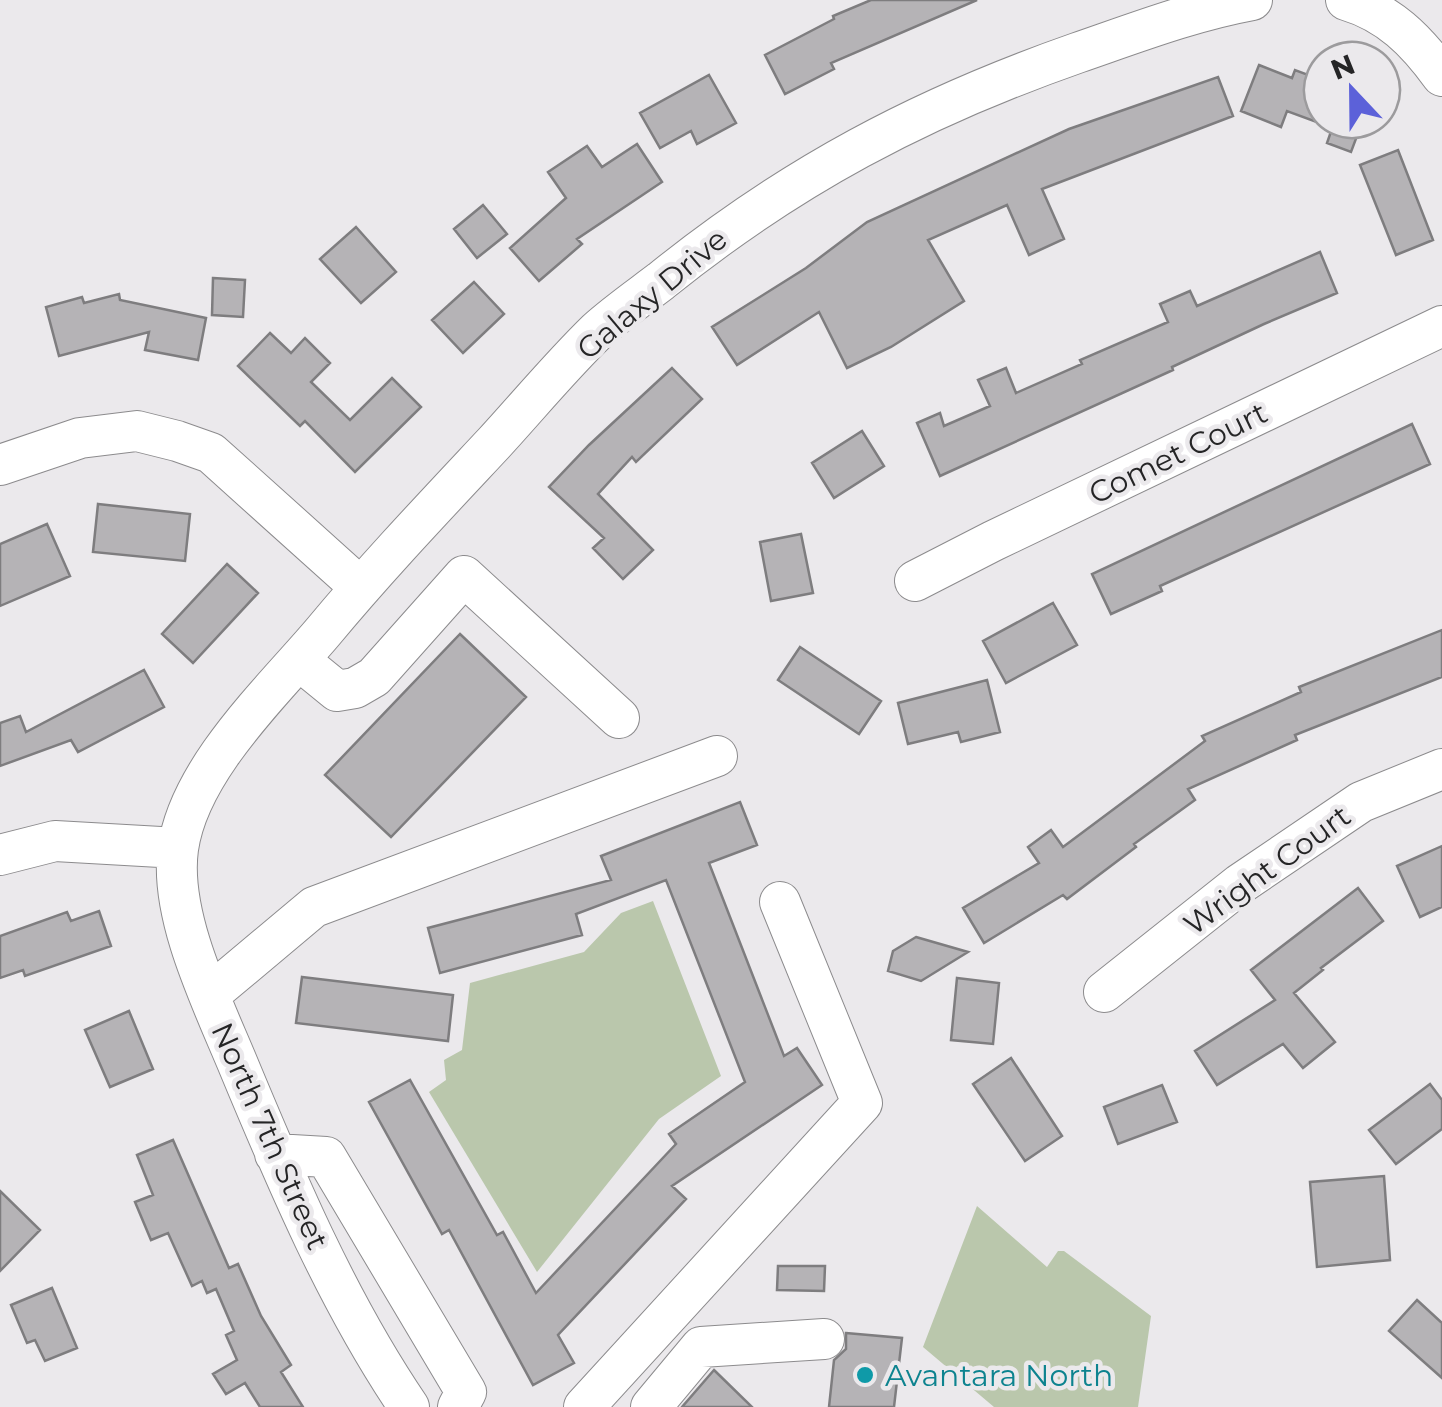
<svg xmlns="http://www.w3.org/2000/svg" width="1442" height="1407" font-family="Montserrat,sans-serif">
<style>
.green{fill:#bac7ac}
.building{fill:#b5b3b6;stroke:#7e7d7f;stroke-width:2.5}
.lines{fill:none;stroke-linecap:round;stroke-linejoin:round}
.minor-casing{stroke:#8c8b8d;stroke-width:42}
.minor{stroke:#fff;stroke-width:40}
.culture-dot{fill:#0f9aa8;stroke:#ebe9ec;stroke-width:4}
.labels{text-anchor:middle;dominant-baseline:central;stroke-width:9;stroke-linejoin:round;paint-order:stroke}
.street-label{font-size:30px;fill:#252526;stroke:#ebe9ec}
.culture-label{font-size:30px;fill:#0d838f;stroke:#ebe9ec;text-anchor:start}
</style>
<rect width="100%" height="100%" fill="#ebe9ec"/>
<path class="green" d="M 653,901 L 721,1076 L 659,1119 L 537,1272 L 429,1092 L 446,1080 L 444,1060 L 462,1050 L 470,983 L 584,952 L 621,913 Z
M 977,1206 L 1047,1267 L 1058,1251 L 1064,1251 L 1151,1316 L 1138,1407 L 994,1407 L 923,1347 Z"/>
<path class="building" d="M 871,0 L 977,0 L 831,63 L 834,69 L 785,94 L 765,55 L 834,19 L 833,16 Z
M 1259,65 L 1292,78 L 1295,70 L 1322,80 L 1322,124 L 1287,111 L 1281,127 L 1241,111 Z
M 709,75 L 736,123 L 697,144 L 691,131 L 660,148 L 640,113 Z
M 1218,77 L 1233,116 L 1042,189 L 1064,239 L 1029,255 L 1007,205 L 928,240 L 964,301 L 891,347 L 847,368 L 819,312 L 737,365 L 712,327 L 806,268 L 867,222 L 1069,129 Z
M 1335,120 L 1363,120 L 1351,152 L 1327,143 Z
M 637,144 L 662,182 L 577,239 L 582,244 L 539,281 L 510,248 L 566,198 L 548,172 L 587,146 L 602,167 Z
M 1398,150 L 1433,240 L 1396,255 L 1360,165 Z
M 483,205 L 507,234 L 477,258 L 454,229 Z
M 356,227 L 396,272 L 361,303 L 320,259 Z
M 1320,252 L 1337,293 L 1264,324 L 1172,367 L 1173,370 L 940,476 L 917,423 L 940,413 L 944,426 L 990,406 L 978,380 L 1006,368 L 1016,393 L 1082,364 L 1080,360 L 1168,322 L 1160,304 L 1190,291 L 1197,306 Z
M 213,278 L 245,280 L 243,317 L 212,315 Z
M 474,282 L 504,314 L 463,353 L 432,320 Z
M 119,294 L 120,300 L 206,318 L 198,360 L 145,350 L 149,332 L 59,356 L 46,307 L 82,297 L 84,303 Z
M 270,333 L 291,353 L 305,338 L 330,363 L 311,382 L 350,420 L 392,378 L 421,407 L 355,472 L 305,421 L 300,426 L 238,366 Z
M 672,368 L 702,399 L 636,462 L 632,457 L 598,494 L 653,550 L 623,579 L 593,548 L 604,538 L 549,487 L 589,445 Z
M 1412,424 L 1430,464 L 1160,586 L 1162,591 L 1111,614 L 1092,574 Z
M 862,431 L 884,466 L 834,498 L 812,463 Z
M 98,504 L 190,514 L 185,561 L 93,552 Z
M 47,524 L 70,576 L 0,606 L 0,544 Z
M 801,534 L 813,593 L 771,601 L 760,542 Z
M 227,564 L 258,593 L 193,663 L 162,634 Z
M 1053,603 L 1077,645 L 1006,683 L 983,641 Z
M 1442,630 L 1442,677 L 1295,735 L 1297,740 L 1188,789 L 1195,800 L 1134,844 L 1136,847 L 1067,899 L 1063,895 L 984,943 L 963,908 L 1039,863 L 1028,847 L 1051,830 L 1063,847 L 1205,741 L 1202,736 L 1301,692 L 1299,687 Z
M 460,634 L 526,697 L 391,837 L 325,775 Z
M 800,647 L 881,701 L 859,734 L 778,680 Z
M 144,670 L 164,707 L 78,752 L 71,740 L 0,766 L 0,723 L 20,716 L 26,732 Z
M 987,680 L 1000,732 L 961,742 L 958,732 L 908,744 L 898,703 Z
M 740,802 L 757,845 L 709,863 L 784,1056 L 797,1048 L 822,1085 L 672,1186 L 686,1199 L 558,1335 L 574,1363 L 533,1385 L 449,1230 L 442,1234 L 369,1102 L 410,1080 L 497,1235 L 503,1232 L 536,1293 L 676,1144 L 669,1134 L 745,1082 L 666,880 L 576,914 L 582,935 L 440,973 L 428,928 L 611,880 L 601,856 Z
M 1442,846 L 1442,907 L 1420,917 L 1397,866 Z
M 1358,888 L 1383,921 L 1321,968 L 1323,970 L 1294,993 L 1335,1042 L 1303,1068 L 1283,1044 L 1217,1085 L 1195,1051 L 1275,1000 L 1251,970 Z
M 99,911 L 111,946 L 25,976 L 23,970 L 0,978 L 0,936 L 67,912 L 71,921 Z
M 916,937 L 968,952 L 921,981 L 888,971 L 893,951 Z
M 302,977 L 453,995 L 448,1041 L 296,1023 Z
M 957,978 L 999,983 L 993,1044 L 951,1040 Z
M 129,1011 L 153,1069 L 110,1087 L 85,1030 Z
M 1011,1058 L 1062,1136 L 1025,1161 L 973,1084 Z
M 1430,1084 L 1442,1100 L 1442,1129 L 1396,1164 L 1369,1130 Z
M 1162,1085 L 1177,1122 L 1118,1144 L 1104,1107 Z
M 173,1140 L 229,1268 L 238,1264 L 261,1316 L 291,1365 L 281,1372 L 303,1407 L 260,1407 L 245,1383 L 226,1394 L 213,1374 L 237,1360 L 226,1335 L 234,1331 L 216,1289 L 207,1293 L 202,1281 L 192,1286 L 168,1233 L 151,1240 L 135,1202 L 153,1195 L 137,1155 Z
M 1384,1176 L 1390,1260 L 1317,1267 L 1310,1182 Z
M 0,1191 L 40,1230 L 0,1271 Z
M 778,1266 L 825,1266 L 824,1291 L 777,1290 Z
M 52,1288 L 77,1348 L 45,1361 L 35,1340 L 27,1343 L 11,1305 Z
M 1417,1300 L 1442,1323 L 1442,1378 L 1389,1331 Z
M 846,1333 L 902,1338 L 894,1407 L 829,1407 L 834,1360 L 846,1349 Z
M 714,1370 L 752,1407 L 682,1407 Z"/>
<g class="lines">
<g class="minor-casing">
<path id="minor" d="M 1346,0 C 1389,13 1416,40 1442,76
M 0,465 L 80,438 L 137,431 L 177,441 L 211,453 L 360,587
M 915,581 L 993,541 L 1442,326
M 299,660 L 337,691 L 355,688 L 374,677 L 464,576 L 619,718
M 0,855 L 55,841 L 178,848
M 1104,992 L 1240,884 L 1361,802 L 1442,769
M 209,995 L 314,907 L 717,756
M 275,1154 L 326,1157 L 466,1392 L 458,1407
M 409,1407 C 337,1301 286,1180 237,1062 C 212,1002 169,915 178,849 C 189,769 273,691 323,632 C 377,567 436,505 494,443 C 528,406 561,366 597,331 C 617,313 640,297 661,281 C 791,176 920,108 1077,53 C 1135,33 1192,11 1252,0
M 584,1407 L 862,1103 L 780,902
M 651,1407 L 701,1347 L 824,1339"/>
</g>
<use href="#minor" class="minor"/>
</g>
<circle class="culture-dot" cx="865" cy="1375" r="10"/>
<g class="labels">
<g class="street-label">
<text transform="translate(652 294) rotate(-40)">Galaxy Drive</text>
<text transform="translate(1178 453) rotate(-26)">Comet Court</text>
<text transform="translate(1267 870) rotate(-36)">Wright Court</text>
<text transform="translate(270 1136) rotate(66)">North 7th Street</text>
</g>
<g class="culture-label">
<text x="885" y="1375">Avantara North</text>
</g>
</g>
<g transform="translate(1352 90) rotate(338)"><circle r="48" fill="#ebe9ec" stroke="#9c9b9d" stroke-width="2.5"/>
<path d="M0-8L18 38L0 25L-18 38Z" fill="#5c61d9"/>
<text y="-15" font-size="28" font-weight="bold" text-anchor="middle" fill="#252526">N</text>
</g>
</svg>
